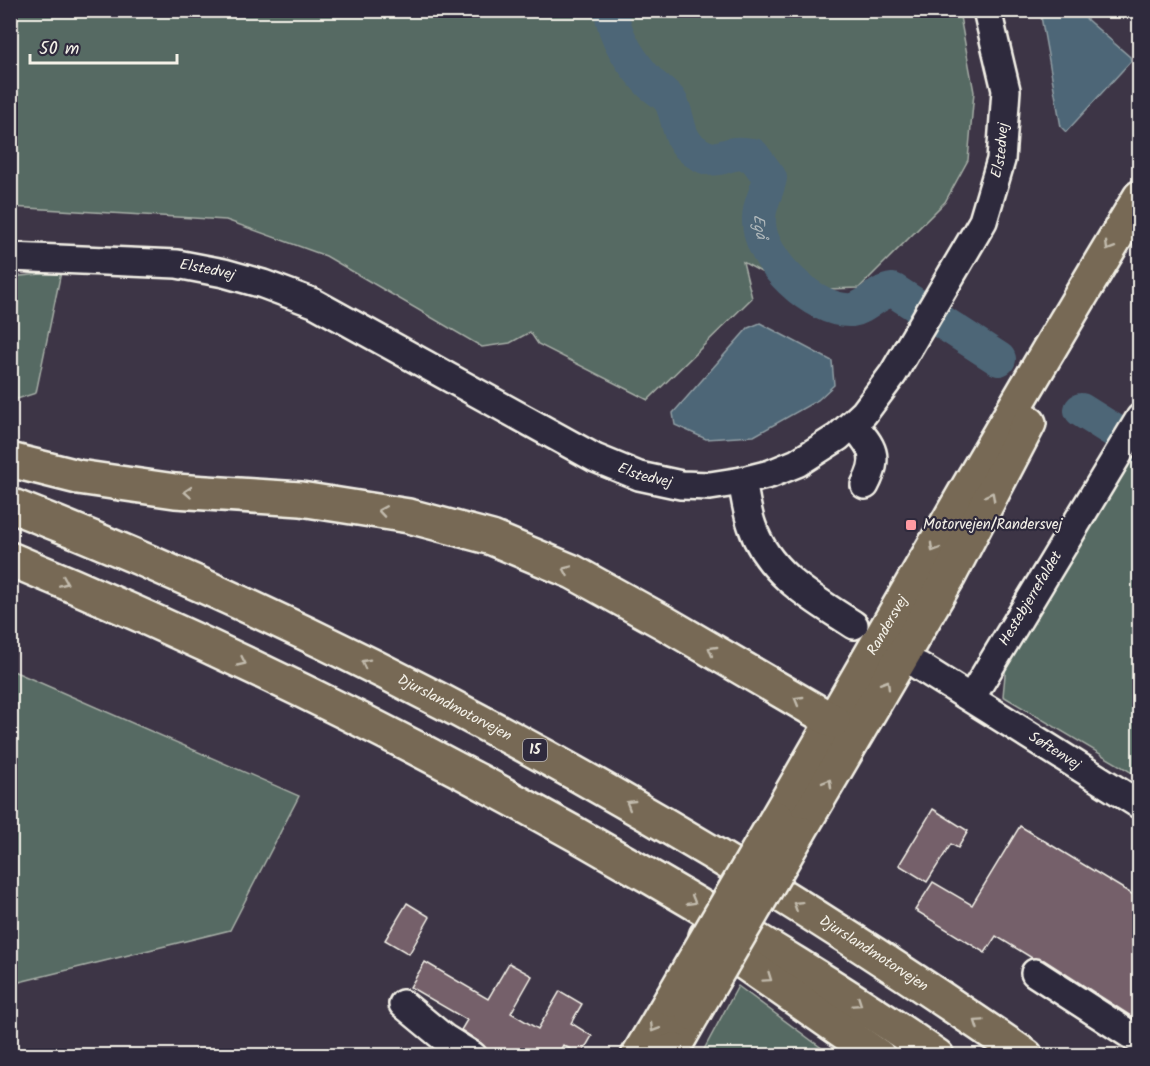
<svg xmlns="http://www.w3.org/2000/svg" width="1150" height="1066" font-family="Kalam,sans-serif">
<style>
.green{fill:#576a64;stroke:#a6aea6;stroke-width:1.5}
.water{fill:#4d6677;stroke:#909ea4;stroke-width:1.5}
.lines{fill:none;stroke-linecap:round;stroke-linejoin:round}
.river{stroke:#4d6677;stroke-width:34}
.building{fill:#75616b;stroke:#f4f1e8;stroke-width:1.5}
.minor-casing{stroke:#f4f1e8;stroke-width:32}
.major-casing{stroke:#f4f1e8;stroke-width:38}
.highway-casing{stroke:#f4f1e8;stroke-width:38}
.minor{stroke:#2f2a3d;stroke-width:27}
.major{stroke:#776954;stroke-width:33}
.highway{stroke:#776954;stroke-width:33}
.major-bridge-casing{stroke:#f4f1e8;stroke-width:38;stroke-linecap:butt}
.major-bridge{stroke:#776954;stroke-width:33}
.oneway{stroke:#c2bbad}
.poi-dot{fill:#ff9aa2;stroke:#2f2a3d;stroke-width:2}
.labels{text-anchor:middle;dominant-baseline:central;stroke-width:4.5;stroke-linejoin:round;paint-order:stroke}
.shield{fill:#2f2a3d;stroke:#b9b5b5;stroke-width:1.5}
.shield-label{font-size:14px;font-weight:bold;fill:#f4f1e8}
.street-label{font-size:15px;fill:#f4f1e8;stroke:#2f2a3d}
.poi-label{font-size:15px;fill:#f4f1e8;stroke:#2f2a3d;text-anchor:start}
.water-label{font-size:16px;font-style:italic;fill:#b1b9bb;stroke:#2f2a3d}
</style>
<rect width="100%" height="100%" fill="#3d3546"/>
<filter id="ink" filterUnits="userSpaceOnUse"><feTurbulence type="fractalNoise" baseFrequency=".0167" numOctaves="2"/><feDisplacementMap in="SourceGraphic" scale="12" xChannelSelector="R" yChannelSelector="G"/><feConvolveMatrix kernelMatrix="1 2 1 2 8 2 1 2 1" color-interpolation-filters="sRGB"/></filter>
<g filter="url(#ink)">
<path class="green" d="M 11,10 L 959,11 L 974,92 L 968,160 L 945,202 L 859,288 L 794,290 L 743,262 L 752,298 L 648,400 L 538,344 L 530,332 L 510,343 L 482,347 L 326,256 L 226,220 L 11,207 Z
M 61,272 L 36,393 L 11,401 L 11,277 Z
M 1139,446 L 1139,777 L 1003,696 L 1007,654 Z
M 11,670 L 299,796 L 230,930 L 11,984 Z
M 738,986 L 831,1055 L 701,1055 Z"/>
<path class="water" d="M 1040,11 L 1077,11 L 1130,57 L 1131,61 L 1066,132 L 1061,127 Z
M 760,323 L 832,361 L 834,385 L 818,400 L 754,436 L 706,439 L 675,425 L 673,413 L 748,328 Z"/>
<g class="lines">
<g class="river">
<path id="s1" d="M 611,10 C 614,37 632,64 650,83 C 657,90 666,93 671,102 C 682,125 675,142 703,156 C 715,162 722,156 734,154 C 740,153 747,154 753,155 L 770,178 C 767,193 758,206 759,222 C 759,259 814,313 852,310 C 866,308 876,292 893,290 L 999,359"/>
<path d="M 1081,410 L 1140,447"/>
</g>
</g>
<path class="building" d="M 933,809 L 968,831 L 958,848 L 951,844 L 927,882 L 899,865 Z
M 1020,826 L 1140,899 L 1140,1022 L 1044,960 L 1032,958 L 996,936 L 985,953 L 915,910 L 933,882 L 972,905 Z
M 407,903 L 430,917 L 409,954 L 385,940 Z
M 425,962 L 488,999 L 509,963 L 532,976 L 511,1013 L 538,1029 L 560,991 L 582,1004 L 571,1023 L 592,1036 L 581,1055 L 563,1045 L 557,1056 L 492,1056 L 488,1053 L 481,1043 L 461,1030 L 467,1020 L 410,987 Z"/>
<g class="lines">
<g class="minor-casing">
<g id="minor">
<path id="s2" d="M 10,257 L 177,264 L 224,273 L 263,284 L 314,303 L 595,458 L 639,476 L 681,485 L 710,486 L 742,481 L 770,474 L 797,463 L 838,437 L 864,413 L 893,374 L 983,221 L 1001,160 L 1006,90 L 987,10"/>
<path d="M 853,425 C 873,447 880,457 865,485"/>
<path d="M 742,481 C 745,496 747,512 752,526 C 768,574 814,599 854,625"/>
<path id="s3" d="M 919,666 L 1140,805"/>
<path id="s4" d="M 971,698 L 1140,418"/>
<path d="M 1035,973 L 1140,1041"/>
<path d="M 403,1004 L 444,1038 L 473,1056"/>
</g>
</g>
<g class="major-casing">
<g id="major">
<path id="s5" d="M 777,818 C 897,610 1016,402 1140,197"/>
<path d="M 799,832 L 949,576 L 1029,423"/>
<path d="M 638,1056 L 671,1000"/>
<path d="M 669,1056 L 693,1014"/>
</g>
</g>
<g class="highway-casing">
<g id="highway">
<path d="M 10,460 L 78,477 L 175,491 L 301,499 L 409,516 L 492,538 L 573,572 L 665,623 L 833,721"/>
<path id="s6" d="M 10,505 C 370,645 709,836 1026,1056"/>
<path d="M 10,559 C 232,651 447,758 654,879 C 750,935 845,992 937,1056"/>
<path d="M 706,936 L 878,1056"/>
<path d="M 671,1056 L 673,1050"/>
</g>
</g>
<use href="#minor" class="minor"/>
<use href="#major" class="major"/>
<use href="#highway" class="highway"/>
<g class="major-bridge-casing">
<path id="major-bridge" d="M 671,1000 L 777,818
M 693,1014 L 799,832"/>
</g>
<use href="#major-bridge" class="major-bridge"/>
</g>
<defs><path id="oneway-chevron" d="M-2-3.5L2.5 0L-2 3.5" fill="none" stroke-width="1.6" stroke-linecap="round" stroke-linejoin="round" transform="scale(1.5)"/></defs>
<g class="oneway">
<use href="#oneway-chevron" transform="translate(1109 247) rotate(121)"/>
<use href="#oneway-chevron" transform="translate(188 492) rotate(-176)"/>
<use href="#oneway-chevron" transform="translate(991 496) rotate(-62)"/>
<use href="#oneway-chevron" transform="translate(382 511) rotate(-171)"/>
<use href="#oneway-chevron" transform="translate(934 548) rotate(120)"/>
<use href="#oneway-chevron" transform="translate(567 570) rotate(-156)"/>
<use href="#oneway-chevron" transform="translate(64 582) rotate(23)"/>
<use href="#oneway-chevron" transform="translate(712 650) rotate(-150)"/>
<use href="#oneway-chevron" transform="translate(242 662) rotate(25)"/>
<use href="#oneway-chevron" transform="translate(365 663) rotate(-153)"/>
<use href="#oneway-chevron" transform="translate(886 684) rotate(-59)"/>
<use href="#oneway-chevron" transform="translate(798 700) rotate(-150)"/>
<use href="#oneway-chevron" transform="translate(828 783) rotate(-60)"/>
<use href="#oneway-chevron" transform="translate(630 804) rotate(-149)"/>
<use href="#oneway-chevron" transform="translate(692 901) rotate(30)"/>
<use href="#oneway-chevron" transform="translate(797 905) rotate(-148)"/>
<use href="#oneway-chevron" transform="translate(768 978) rotate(35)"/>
<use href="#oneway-chevron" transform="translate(858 1003) rotate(34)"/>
<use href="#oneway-chevron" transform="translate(978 1023) rotate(-146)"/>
<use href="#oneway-chevron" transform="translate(654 1028) rotate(121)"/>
</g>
</g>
<rect class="poi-dot" x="905" y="519" width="12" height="12" rx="3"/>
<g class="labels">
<rect class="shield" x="523" y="739" width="24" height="22" rx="4.5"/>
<g class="shield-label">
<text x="535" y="750">15</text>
</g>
<g class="street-label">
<text stroke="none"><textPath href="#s2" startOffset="1224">Elstedvej</textPath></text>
<text stroke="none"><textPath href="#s2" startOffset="198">Elstedvej</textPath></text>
<text stroke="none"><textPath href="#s2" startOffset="684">Elstedvej</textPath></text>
<text stroke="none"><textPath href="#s4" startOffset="116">Hestebjerrefaldet</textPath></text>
<text stroke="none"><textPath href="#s5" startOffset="222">Randersvej</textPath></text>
<text stroke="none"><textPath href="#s6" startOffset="489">Djurslandmotorvejen</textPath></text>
<text stroke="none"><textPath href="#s3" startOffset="160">Søftenvej</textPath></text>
<text stroke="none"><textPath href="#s6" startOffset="975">Djurslandmotorvejen</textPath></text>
</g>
<g class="poi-label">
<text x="923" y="525">Motorvejen/Randersvej</text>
</g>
<g class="water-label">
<text stroke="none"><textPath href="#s1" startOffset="308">Egå</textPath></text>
</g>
</g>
<rect width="1150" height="1066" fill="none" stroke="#2f2a3d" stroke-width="36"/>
<rect x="18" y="18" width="1114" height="1030" fill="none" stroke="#f4f1e8" stroke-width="2" filter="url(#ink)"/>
<path d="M30 54v9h147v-9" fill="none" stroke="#f4f1e8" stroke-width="3"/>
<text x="39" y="54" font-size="18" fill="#f4f1e8" stroke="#2f2a3d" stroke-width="4.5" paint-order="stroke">50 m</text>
</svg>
